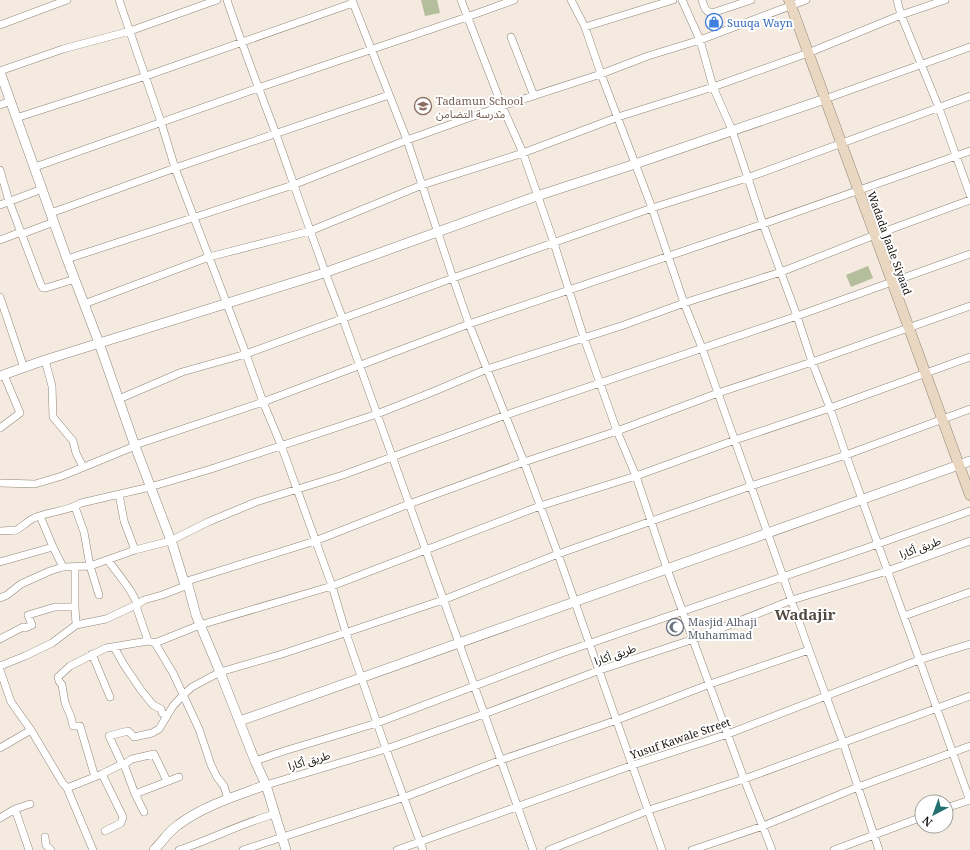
<svg xmlns="http://www.w3.org/2000/svg" width="970" height="850" font-family="'Noto Serif','Noto Sans Arabic',serif">
<style>
.green{fill:#b4be9c}
.lines{fill:none;stroke-linecap:round;stroke-linejoin:round}
.minor-casing{stroke:#8f857b;stroke-width:8}
.tertiary-casing{stroke:#8f857b;stroke-width:10}
.secondary-casing{stroke:#8f857b;stroke-width:11}
.minor{stroke:#fff;stroke-width:7}
.tertiary{stroke:#fff;stroke-width:9}
.secondary{stroke:#ead7c1;stroke-width:10}
.labels{text-anchor:middle;dominant-baseline:central;stroke-width:4;stroke-linejoin:round;paint-order:stroke}
.shop-label{font-size:11px;fill:#366cbe;stroke:#fff;text-anchor:start}
.education-label{font-size:11px;fill:#785e54;stroke:#fff;text-anchor:start}
.street-label{font-size:11px;fill:#16120e;stroke:#fff}
.worship-label{font-size:11px;fill:#5b616d;stroke:#fff;text-anchor:start}
.district-label{font-size:15px;font-weight:bold;fill:#524940;stroke:#fff}
</style>
<rect width="100%" height="100%" fill="#f5eadf"/>
<path class="green" d="M 421,0 L 437,0 L 440,13 L 425,16 Z
M 868,266 L 873,278 L 851,287 L 846,275 Z"/>
<g class="lines">
<g class="minor-casing">
<path id="minor" d="M 119,0 L 161,122 L 175,168 L 246,354 L 263,402 L 281,445 L 332,586 L 346,633 L 386,749 L 423,850
M 227,0 C 242,45 259,89 276,134 C 298,196 319,258 343,319 L 533,850
M 352,0 L 407,140 L 453,278 L 469,324 L 524,462 L 558,554 L 662,850
M 461,0 L 502,106 L 523,153 L 554,243 L 584,338 L 617,431 L 636,476 L 667,569 L 744,779 L 772,850
M 571,0 L 585,27 L 601,74 L 652,208 L 684,303 L 702,348 L 809,650 L 843,742 L 879,850
M 682,0 L 700,40 L 713,87 L 732,130 L 763,224 L 797,316 L 812,362 L 830,408 L 846,455 L 970,801
M 702,0 C 704,6 705,12 712,13 L 751,0
M 897,0 L 901,15 L 939,108 L 970,195
M 0,25 L 67,0
M 585,27 L 673,0
M 511,37 L 534,96
M 0,71 L 63,49 L 130,31 L 217,0
M 825,99 L 970,47
M 0,105 L 10,101
M 16,118 L 146,76 L 353,3
M 35,167 L 258,88 L 467,17 L 514,0
M 0,170 L 9,201 L 41,285 L 43,288 L 46,288 L 75,279
M 0,205 L 42,189
M 51,213 L 175,168 L 389,95
M 22,234 L 54,222
M 0,240 L 21,232
M 67,259 L 293,185 L 407,140 L 502,106 L 601,74 L 648,56 L 700,40 L 806,0
M 0,297 L 24,368
M 84,304 L 209,257 L 310,231 L 422,185 L 523,153 L 618,117 L 713,87 L 808,53 L 901,15 L 945,0
M 45,360 L 52,386 L 53,417 L 73,441 L 76,453 L 83,467
M 119,399 L 182,372 L 246,354 L 453,278 L 652,208 L 747,178 L 970,96
M 0,428 L 20,413 L 4,375
M 135,445 L 263,402 L 469,324 L 763,224 L 970,151
M 0,483 L 35,484 L 62,476 L 135,446
M 119,494 L 124,521 L 135,550
M 75,507 L 84,532 L 90,566 L 99,595
M 40,516 L 53,547 L 63,567
M 0,531 C 4,530 14,531 16,530 C 18,530 29,520 34,518 C 49,511 67,512 81,503 L 150,487 L 211,469 L 377,414 L 430,393 L 487,369 L 624,325 L 684,303 L 781,272 L 875,235 L 970,200
M 108,560 C 115,571 140,598 137,609 L 148,641 L 155,643 L 173,673 L 199,729 L 211,765 L 217,777 L 224,786 L 228,799
M 0,562 L 53,547
M 75,568 L 75,607 L 76,625
M 184,582 L 315,541 L 409,504 L 524,462 L 617,431 L 718,393 L 812,362 L 970,306
M 0,598 L 7,595 L 21,584 L 50,571 L 63,567 L 90,566 L 135,550 L 170,541 L 208,522 L 256,502 L 343,475 L 506,415 L 797,316 L 970,254
M 904,616 L 970,592
M 0,639 L 23,627 L 25,628 L 32,625 L 28,615 L 55,607 L 75,607
M 155,643 L 200,625 L 332,586 L 540,506 L 636,476 L 735,440 L 830,408 L 970,357
M 114,647 L 124,665 L 141,690 L 153,705 L 161,709 L 162,713 L 167,716
M 92,654 L 110,697
M 0,666 L 25,656 L 52,643 L 76,625 L 106,619 L 138,604 L 144,600 L 162,595 L 188,585
M 0,670 L 11,702 L 31,730
M 0,748 L 31,730 L 62,782 L 67,788 L 93,850
M 255,761 L 284,751 L 377,723 L 559,654 L 878,544 L 970,511
M 125,766 L 123,765 L 132,759 L 154,754 L 167,781
M 102,774 L 123,817 L 121,823 L 105,831
M 95,777 L 80,726 L 73,726 L 71,717 L 65,703 L 62,685 L 59,681 L 58,677 L 70,666 L 106,648 L 148,641
M 266,785 L 386,749 L 484,714 L 600,670 L 694,639 L 792,600 L 887,571 L 970,541
M 67,788 L 102,774 L 122,764
M 135,794 L 179,777
M 946,808 L 970,800
M 15,809 L 29,850
M 144,812 L 135,794 L 125,767 L 122,764 L 109,736 L 128,731 L 134,737 L 152,733 L 159,729 L 173,706 L 183,695 L 192,687 L 220,672 L 282,654 L 443,600 L 558,554 L 751,486 L 846,455 L 970,409
M 0,818 L 15,809 L 30,804
M 45,837 L 46,845 L 51,850
M 179,850 C 212,839 242,823 275,814
M 243,850 L 405,797 L 501,760 L 617,720 L 710,684 L 809,650
M 397,850 L 633,765 L 728,734 L 919,660 L 970,644
M 549,850 L 649,810 L 744,779 L 970,696
M 692,850 L 763,826 L 858,787 L 970,746
M 834,850 L 922,817"/>
</g>
<g class="tertiary-casing">
<path id="tertiary" d="M 0,72 L 67,259 L 99,343 L 135,446 L 173,546 L 184,582 L 188,585 L 196,615 L 220,672 L 255,761 L 266,785 L 286,850
M 0,376 L 45,360 L 324,273 L 537,196 L 635,164 L 825,99
M 240,721 L 970,461
M 154,850 C 162,842 168,832 178,825 C 203,806 236,796 266,785"/>
</g>
<g class="secondary-casing">
<path id="secondary" d="M 789,0 L 970,495"/>
</g>
<use href="#minor" class="minor"/>
<use href="#tertiary" class="tertiary"/>
<use href="#secondary" class="secondary"/>
</g>
<defs>
<g id="shop-ring" transform="scale(0.9)"><circle r="9.5" fill="#fff" stroke="#3f7fe0" stroke-width="1.5"/><path d="M-5-2.5h2.3a2.7 3.5 0 0 1 5.4 0H5L5.5 6h-11ZM-1.5-2.5h3a1.5 2.3 0 0 0-3 0Z" fill="#3f7fe0"/></g>
<g id="school-ring" transform="scale(0.9)"><circle r="9.5" fill="#fff" stroke="#8d6e63" stroke-width="1.5"/><path d="M0-5L7-2L0 1L-7-2ZM-4 1L0 2.5L4 1V4Q0 6-4 4Z" fill="#8d6e63"/></g>
<g id="mosque-ring" transform="scale(0.9)"><circle r="9.5" fill="#fff" stroke="#6b7280" stroke-width="1.5"/><path d="M3.5-4.9A6 6 0 1 0 3.5 4.9A5 5 0 1 1 3.5-4.9Z" fill="#6b7280"/></g>
</defs>
<g fill-rule="evenodd">
<use href="#shop-ring" x="714" y="22"/>
<use href="#school-ring" x="423" y="106"/>
<use href="#mosque-ring" x="675" y="627"/>
</g>
<g class="labels">
<g class="shop-label">
<text x="727" y="22">Suuqa Wayn</text>
</g>
<g class="education-label">
<text x="436" y="100">Tadamun School<tspan x="436" dy="13">مدرسة التضامن</tspan></text>
</g>
<g class="street-label">
<text transform="translate(890 243) rotate(70)">Wadada Jaale Siyaad</text>
<text transform="translate(920 547) rotate(-20)">طريق أكارا</text>
<text transform="translate(615 654) rotate(-19)">طريق أكارا</text>
<text transform="translate(680 738) rotate(-19)">Yusuf Kawale Street</text>
<text transform="translate(309 760) rotate(-16)">طريق أكارا</text>
</g>
<g class="worship-label">
<text x="688" y="621">Masjid Alhaji<tspan x="688" dy="13">Muhammad</tspan></text>
</g>
<g class="district-label">
<text x="805" y="614">Wadajir</text>
</g>
</g>
<g transform="translate(934 814) rotate(221)"><circle r="19" fill="#ffffff" stroke="#a2a09f"/>
<path d="M0-3L7 15L0 10L-7 15Z" fill="#247070"/>
<text y="-6" font-size="11" font-weight="bold" text-anchor="middle" fill="#16120e">N</text>
</g>
</svg>
